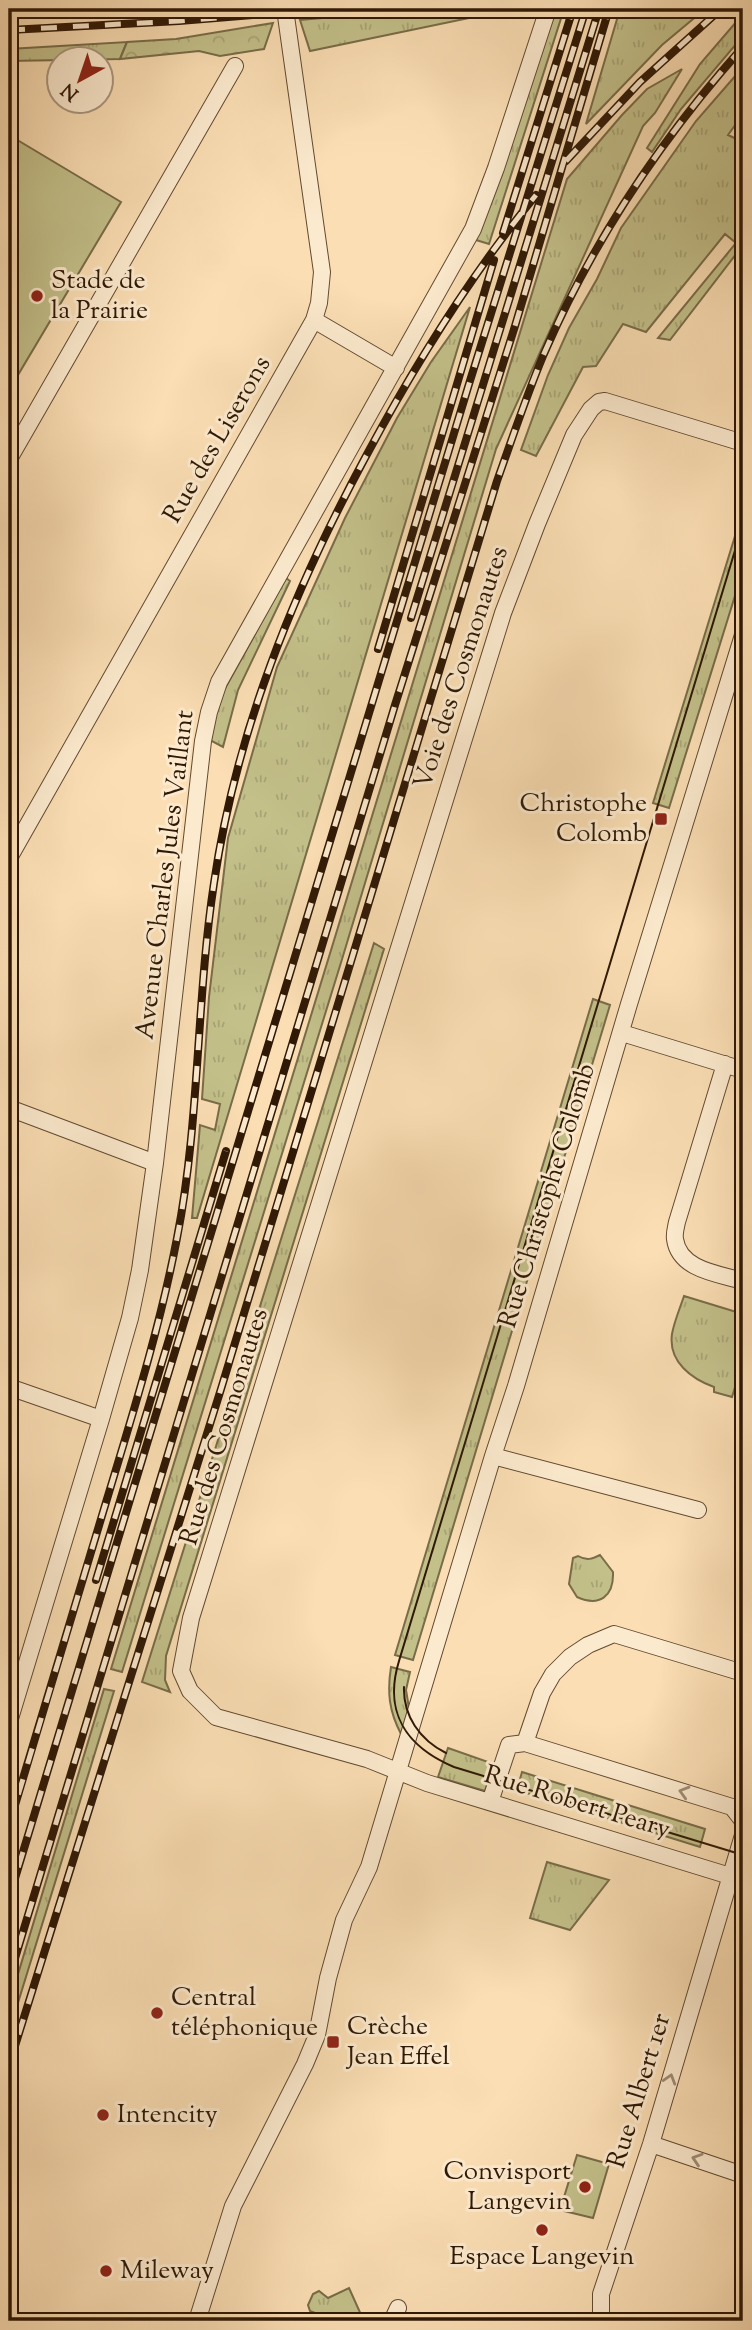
<svg xmlns="http://www.w3.org/2000/svg" width="752" height="2330" font-family="'Sorts Mill Goudy',serif">
<style>
.grass{fill:url(#grass-tufts);stroke:#796c48;stroke-width:2}
.forest{fill:url(#forest-crowns);stroke:#796c48;stroke-width:2}
.pitch{fill:#c3c08a;stroke:#796c48;stroke-width:2}
.lines{fill:none;stroke-linecap:round;stroke-linejoin:round}
.minor-casing{stroke:#624a31;stroke-width:18}
.minor{stroke:#fceace;stroke-width:16}
.tram{stroke:#2f1805;stroke-width:2}
.rail-casing{stroke:#2f1805;stroke-width:8}
.rail{stroke:#fceace;stroke-width:5;stroke-dasharray:16;stroke-linecap:butt}
.oneway{stroke:#a08c74}
.poi-dot{fill:#8f2418;stroke:#fceace;stroke-width:2.5}
.labels{text-anchor:middle;dominant-baseline:central;stroke-width:6;stroke-linejoin:round;paint-order:stroke}
.poi-label{font-size:26px;fill:#2f1805;stroke:#fceace;text-anchor:start}
.street-label{font-size:26px;fill:#2f1805;stroke:#fceace}
</style>
<defs>
<pattern id="grass-tufts" width="24" height="20" patternUnits="userSpaceOnUse" patternTransform="scale(1.75)"><rect width="24" height="20" fill="#c3c08a"/><path d="M3 7l-1-3M5 7V3M7 7l1-3M15 17l-1-3M17 17v-4M19 17l1-3" fill="none" stroke="#a8a476"/></pattern>
<pattern id="forest-crowns" width="20" height="18" patternUnits="userSpaceOnUse" patternTransform="scale(1.75)"><rect width="20" height="18" fill="#c3c08a"/><path d="M2 6a3 3 0 1 1 6 0M12 15a3 3 0 1 1 6 0" fill="none" stroke="#a8a476"/></pattern>
</defs>
<rect width="100%" height="100%" fill="#fbdeb4"/>
<filter id="stains"><feTurbulence type="fractalNoise" baseFrequency=".00286" numOctaves="4"/><feColorMatrix values="0 0 0 0 .2 0 0 0 0 .09 0 0 0 0 .02 0 0 0 .5 -.17"/></filter>
<radialGradient id="worn" r=".72"><stop offset=".6" stop-color="#630" stop-opacity="0"/><stop offset="1" stop-color="#630" stop-opacity=".3"/></radialGradient>
<path class="grass" d="M 402,9 L 512,9 L 310,51 L 300,20 L 379,13 Z
M 553,9 L 564,9 L 489,244 L 476,240 Z
M 620,9 L 705,9 L 662,45 L 586,124 Z
M 743,14 L 743,36 L 681,109 L 652,152 L 647,148 L 700,64 Z
M 127,42 L 120,59 L 9,61 L 9,49 Z
M 743,67 L 743,114 L 728,135 L 743,142 L 743,245 L 670,340 L 658,338 L 736,243 L 725,234 L 646,332 L 623,324 L 596,366 L 583,367 L 536,456 L 521,450 L 548,375 L 569,328 L 597,279 L 621,228 L 696,121 Z
M 682,69 L 655,113 L 643,126 L 496,449 L 343,956 L 122,1672 L 111,1669 L 567,179 L 622,115 L 647,89 Z
M 470,307 L 197,1218 L 192,1218 L 200,1125 L 215,1130 L 220,1104 L 202,1099 L 209,997 L 228,838 L 277,667 L 345,518 L 397,418 L 431,362 Z
M 743,510 L 743,570 L 669,808 L 653,803 Z
M 286,578 L 290,581 L 238,690 L 223,747 L 208,739 L 217,703 Z
M 374,943 L 384,949 L 166,1656 L 165,1680 L 170,1692 L 142,1682 Z
M 593,999 L 610,1005 L 413,1660 L 395,1655 Z
M 684,1296 L 743,1314 L 743,1361 L 732,1397 L 714,1392 L 714,1387 C 692,1379 668,1362 672,1334 C 674,1322 680,1308 684,1296 Z
M 600,1555 L 613,1572 C 614,1597 599,1607 577,1597 L 569,1584 L 573,1558 L 578,1556 C 587,1561 592,1559 600,1555 Z
M 391,1667 L 410,1672 L 406,1690 L 409,1708 L 401,1734 C 389,1711 387,1692 391,1667 Z
M 104,1689 L 114,1691 L 9,2032 L 9,2004 Z
M 448,1748 L 494,1764 L 485,1791 L 438,1777 Z
M 522,1772 L 705,1829 L 700,1847 L 517,1790 Z
M 547,1862 L 609,1880 L 570,1930 L 530,1918 Z
M 349,2288 L 363,2319 L 356,2321 L 322,2321 L 318,2314 L 310,2311 L 308,2305 L 313,2294 L 319,2291 L 328,2298 Z"/>
<path class="forest" d="M 273,23 L 264,49 L 220,56 L 199,51 L 120,59 L 127,42 L 176,39 Z"/>
<path class="pitch" d="M 9,135 L 121,202 L 9,390 Z
M 577,2155 L 609,2164 L 593,2218 L 560,2210 Z"/>
<g class="lines">
<g class="minor-casing">
<path id="minor" d="M 314,320 L 396,368
M 743,443 L 605,401 L 599,402 L 591,409 L 574,435 L 537,524 L 503,613 L 191,1618 L 181,1671 L 190,1691 L 216,1717 L 367,1759 L 427,1783 L 743,1880
M 9,459 L 235,66
M 9,858 L 314,320 L 319,303 L 322,272 L 285,9
M 622,1033 L 743,1070
M 725,1064 L 677,1222 C 676,1227 674,1234 675,1239 C 679,1270 719,1274 743,1281
M 9,1108 L 155,1163
M 9,1387 L 101,1419
M 493,1456 L 698,1510
M 9,1722 L 101,1419 L 130,1318 L 140,1270 L 155,1163 L 203,741 L 209,712 L 219,682 L 473,229 L 496,168 L 548,9
M 525,1743 L 542,1693 L 553,1674 L 570,1657 L 588,1645 L 614,1634 L 743,1673
M 490,1802 L 509,1745 L 525,1743 L 719,1803 L 732,1807 L 743,1821
M 651,2144 L 743,2175
M 197,2321 L 233,2206 L 305,2064 L 317,2035 L 328,1978 L 344,1920 L 369,1867 L 493,1456 L 516,1386 L 629,1004 L 743,635
M 392,2321 L 398,2308
M 601,2321 L 601,2294 L 651,2144 L 743,1835"/>
</g>
<use href="#minor" class="minor"/>
<path class="tram" d="M 743,524 L 399,1661 C 383,1713 407,1747 454,1767 L 743,1855
M 404,1687 C 403,1716 420,1740 446,1753"/>
<g class="rail-casing">
<path id="rail" d="M 9,30 L 179,21 L 325,9
M 566,161 L 640,82 L 721,9
M 503,233 L 573,9
M 411,618 L 599,9
M 378,649 L 494,260
M 96,1580 L 226,1151
M 9,1825 C 42,1717 74,1608 107,1499 C 133,1413 160,1327 177,1238 C 200,1121 196,1001 214,883 C 236,732 293,592 365,458 C 414,366 470,276 536,195
M 9,1898 L 469,384 L 586,9
M 9,1978 L 395,705 L 515,326 L 609,9
M 9,2065 L 221,1389 L 497,481 C 512,439 526,397 543,356 C 592,242 661,139 743,47"/>
</g>
<use href="#rail" class="rail"/>
</g>
<defs><path id="oneway-chevron" d="M-2-3.5L2.5 0L-2 3.5" fill="none" stroke-width="1.6" stroke-linecap="round" stroke-linejoin="round" transform="scale(1.75)"/></defs>
<g class="oneway">
<use href="#oneway-chevron" transform="translate(684 1792) rotate(-164)"/>
<use href="#oneway-chevron" transform="translate(670 2079) rotate(-73)"/>
<use href="#oneway-chevron" transform="translate(697 2159) rotate(-162)"/>
</g>
<g class="poi-dot">
<circle cx="37" cy="296" r="7"/>
<rect x="654" y="812" width="14" height="14" rx="3.5"/>
<circle cx="157" cy="2013" r="7"/>
<rect x="326" y="2035" width="14" height="14" rx="3.5"/>
<circle cx="103" cy="2115" r="7"/>
<circle cx="585" cy="2187" r="7"/>
<circle cx="542" cy="2230" r="7"/>
<circle cx="106" cy="2271" r="7"/>
</g>
<g class="labels">
<g class="poi-label">
<text x="51" y="281">Stade de<tspan x="51" dy="30">la Prairie</tspan></text>
<text x="647" y="804" text-anchor="end">Christophe<tspan x="647" dy="30">Colomb</tspan></text>
<text x="171" y="1998">Central<tspan x="171" dy="30">téléphonique</tspan></text>
<text x="347" y="2027">Crèche<tspan x="347" dy="30">Jean Effel</tspan></text>
<text x="117" y="2115">Intencity</text>
<text x="571" y="2172" text-anchor="end">Convisport<tspan x="571" dy="30">Langevin</tspan></text>
<text x="542" y="2257" text-anchor="middle">Espace Langevin</text>
<text x="120" y="2271">Mileway</text>
</g>
<g class="street-label">
<text transform="translate(218 440) rotate(-60)">Rue des Liserons</text>
<text transform="translate(462 668) rotate(-72)">Voie des Cosmonautes</text>
<text transform="translate(166 875) rotate(-83)">Avenue Charles Jules Vaillant</text>
<text transform="translate(548 1196) rotate(-73)">Rue Christophe Colomb</text>
<text transform="translate(225 1427) rotate(-73)">Rue des Cosmonautes</text>
<text transform="translate(577 1803) rotate(17)">Rue Robert Peary</text>
<text transform="translate(640 2091) rotate(-73)">Rue Albert 1er</text>
</g>
</g>
<rect width="752" height="2330" fill="none" stroke="#fbdeb4" stroke-width="35"/>
<rect x="10" y="10" width="731" height="2309" fill="none" stroke="#2f1805" stroke-width="3.5"/>
<rect x="18" y="18" width="717" height="2295" fill="none" stroke="#2f1805" stroke-width="2"/>
<g transform="translate(80 80) rotate(220)"><circle r="33" fill="#fceace" stroke="#aa967e" stroke-width="2"/>
<path d="M0-5L12 26L0 18L-12 26Z" fill="#8f2418"/>
<text y="-10" font-size="19" font-weight="bold" text-anchor="middle" fill="#2f1805">N</text>
</g>
<rect width="100%" height="100%" filter="url(#stains)"/>
<rect width="100%" height="100%" fill="url(#worn)"/>
</svg>
